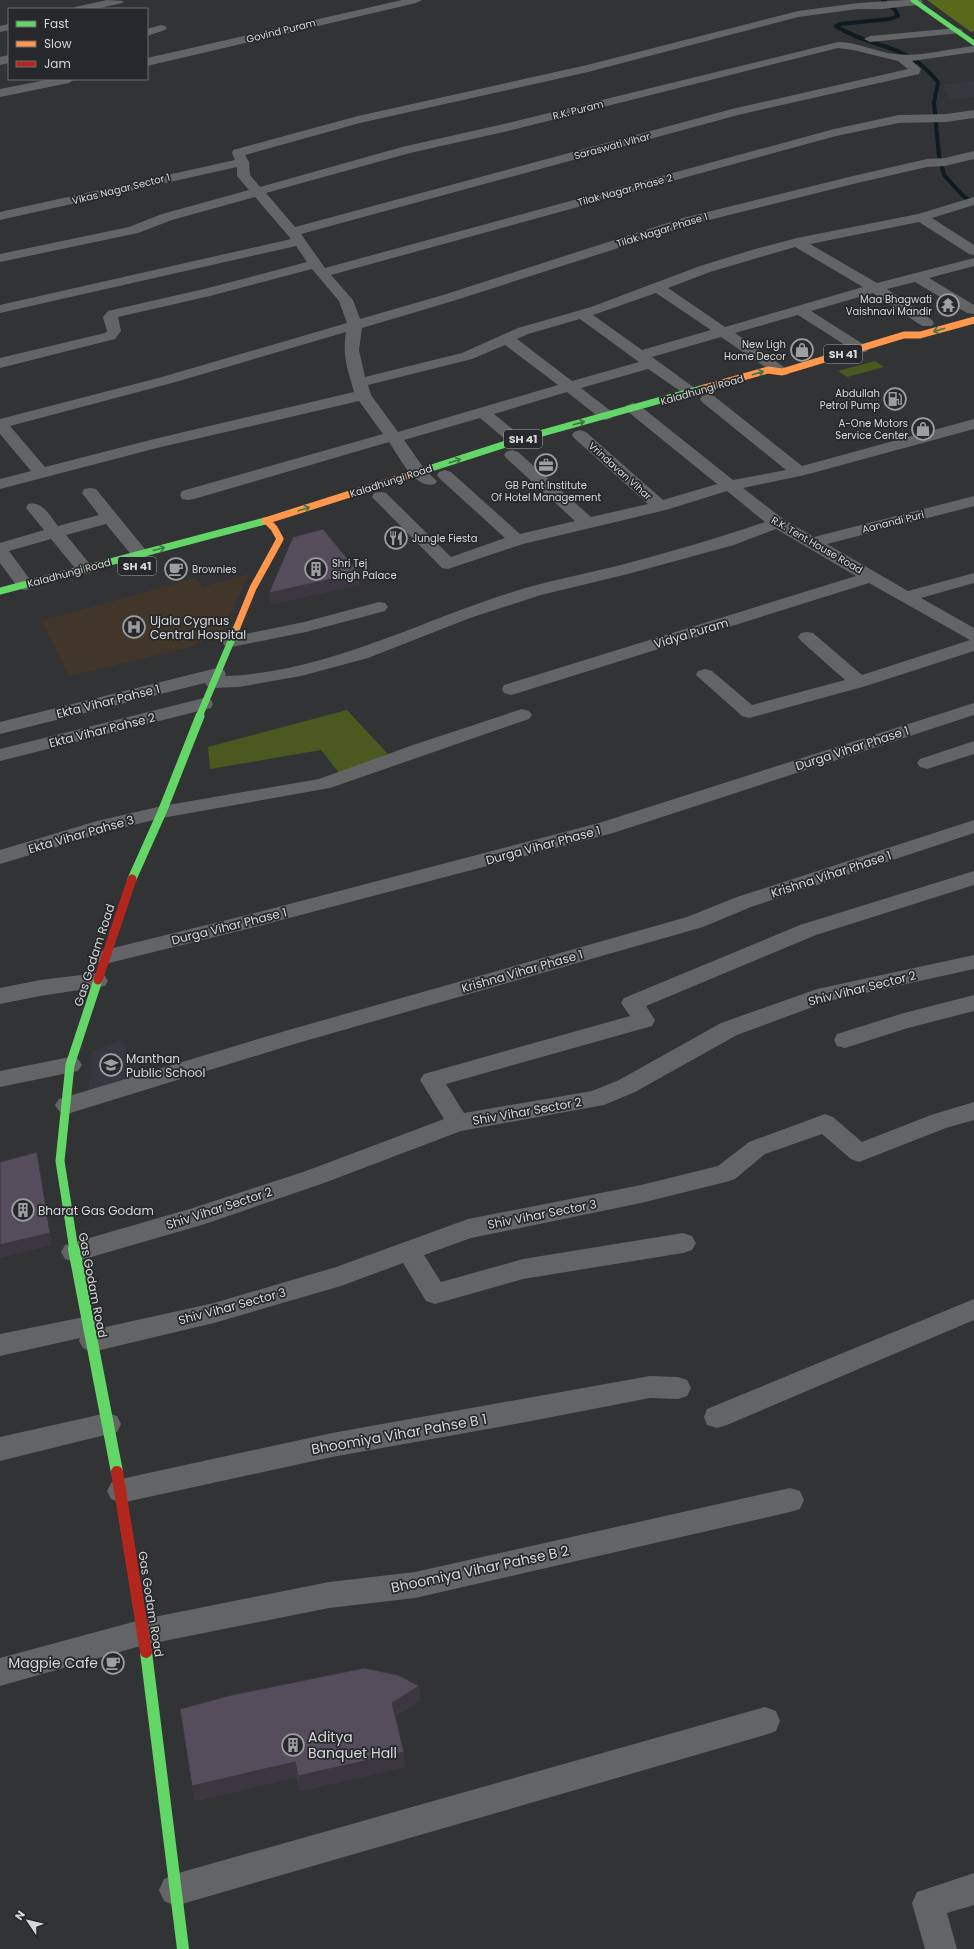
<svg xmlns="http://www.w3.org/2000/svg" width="974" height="1949" font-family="Poppins,sans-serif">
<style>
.built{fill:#363840}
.medical{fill:#42362a}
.green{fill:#495920}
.forest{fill:#576a1c}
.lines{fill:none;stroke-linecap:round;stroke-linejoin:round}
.stream{stroke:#0e1c21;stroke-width:4}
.street{fill:#636465;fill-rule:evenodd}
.fast-far3{stroke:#63d668;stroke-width:5}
.fast-far2{stroke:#63d668;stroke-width:7}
.fast-far1{stroke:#63d668;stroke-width:9}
.fast{stroke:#63d668;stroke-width:12}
.slow{stroke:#ff974d;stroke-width:7}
.jam-far1{stroke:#b3261e;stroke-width:9}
.jam{stroke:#b3261e;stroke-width:12}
.wall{fill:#49424e}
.shaded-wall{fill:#3c3640}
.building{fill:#554d5b;stroke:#3c3640}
.oneway{stroke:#427646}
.labels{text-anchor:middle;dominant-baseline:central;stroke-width:3.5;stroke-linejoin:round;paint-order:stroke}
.far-street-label{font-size:10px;fill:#d7d8d9;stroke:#27282b}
.far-poi-label{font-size:10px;fill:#d7d8d9;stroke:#27282b;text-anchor:end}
.shield{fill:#27282b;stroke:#a2a3a5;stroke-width:1}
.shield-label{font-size:11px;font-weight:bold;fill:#d7d8d9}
.poi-label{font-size:12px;fill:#d7d8d9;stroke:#27282b;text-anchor:start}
.street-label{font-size:12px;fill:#d7d8d9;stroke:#27282b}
.near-street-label{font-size:14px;fill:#d7d8d9;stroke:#27282b}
.near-poi-label{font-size:14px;fill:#d7d8d9;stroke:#27282b;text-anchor:end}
</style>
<rect width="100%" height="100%" fill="#323334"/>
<path class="built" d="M 974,81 L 974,97 L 950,100 L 943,85 Z
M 123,1039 L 135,1079 L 88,1093 L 92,1051 Z"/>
<path class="medical" d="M 249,574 L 221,634 L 183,649 L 69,676 L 42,621 L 196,578 L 203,587 Z"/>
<path class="green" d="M 875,361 L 884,367 L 847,377 L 838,371 Z
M 347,710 L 388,754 L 340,774 L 321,750 L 210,769 L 208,747 Z"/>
<path class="forest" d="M 927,0 L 974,0 L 974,31 L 971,32 Z"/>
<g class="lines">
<path class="stream" d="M 883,0 L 895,10 L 898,16 L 890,19 L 840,24 L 836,26 C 857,40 880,43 902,53 C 916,59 928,70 938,82 L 934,103 L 939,156 L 944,175 L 964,197 L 974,202"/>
<path class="street" d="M 107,0 L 124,1 L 122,3 L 95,9 L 73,9 L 75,7 Z
M 402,0 L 422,0 L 416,3 L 147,66 L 147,58 Z
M 905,0 L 921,0 L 923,2 L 917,5 L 882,9 L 858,9 L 798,17 L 588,72 L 360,123 L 245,155 L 249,162 L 250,175 L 260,187 L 402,147 L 508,123 L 838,42 C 858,42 875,52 895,54 C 921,57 948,49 974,46 L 974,52 L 912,61 L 921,69 L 919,74 L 738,115 L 301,234 L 325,268 L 834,129 L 899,115 L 946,114 L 974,110 L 974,118 L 946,122 L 899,123 L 836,136 L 331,275 L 353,300 L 360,319 L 443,295 L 683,218 L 853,176 L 927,159 L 945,158 L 974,151 L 974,159 L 945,166 L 927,167 L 853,184 L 693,224 L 453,301 L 362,328 L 359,350 L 365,377 L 462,353 L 518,328 L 591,307 L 700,266 L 755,249 L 797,238 L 918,214 L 974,197 L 974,205 L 932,218 L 974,245 L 974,255 L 969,254 L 919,222 L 810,244 L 877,283 L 974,258 L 974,266 L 929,278 L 974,305 L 974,314 L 967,313 L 915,282 L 887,289 L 932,320 L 934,323 L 932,326 L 922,326 L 873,293 L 811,311 L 866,346 L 869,349 L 866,352 L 856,352 L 798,315 L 735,333 L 787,369 L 790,372 L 787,375 L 777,375 L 721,337 L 652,357 L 696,389 L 699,392 L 696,395 L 686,395 L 648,369 L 581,388 L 612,412 L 614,415 L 612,418 L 606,420 L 600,418 L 567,392 L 494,414 L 523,438 L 525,441 L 523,444 L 517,446 L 511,444 L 480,418 L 404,440 L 425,470 L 437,481 L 435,484 C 414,490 399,456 389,442 L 194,499 L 188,500 L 182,499 L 180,495 L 182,491 L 383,434 L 359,401 L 157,448 L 0,489 L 0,479 L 31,471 L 0,434 L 0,419 L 162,377 L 347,323 L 339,301 L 312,269 L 210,296 L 118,317 L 121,331 L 115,339 L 0,368 L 0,358 L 105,333 L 107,331 L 103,317 L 108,311 L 208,288 L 307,262 L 296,246 L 0,313 L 0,305 L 291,239 L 255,197 L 172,220 L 138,233 L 0,262 L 0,254 L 129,227 L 162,214 L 249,190 L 237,176 L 237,167 L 0,220 L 0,212 L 235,160 L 232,153 L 233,150 L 358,116 L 587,65 L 798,11 L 858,3 ZM 838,48 L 853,50 L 898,61 L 908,69 L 732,109 L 295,227 L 266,193 L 410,153 L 508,131 ZM 795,247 L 863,287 L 725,327 L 668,288 L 710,272 ZM 656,293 L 711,330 L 642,350 L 593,315 ZM 580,319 L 639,362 L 572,381 L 517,339 L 528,334 ZM 346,332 C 342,357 348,370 354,392 L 154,439 L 45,467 L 10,426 L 172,383 ZM 505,345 L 558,385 L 398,432 L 371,395 L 368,385 L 472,359 Z
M 9,24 L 9,30 L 0,32 L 0,26 Z
M 161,25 L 165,26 L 167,28 L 165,30 L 147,36 L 147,29 Z
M 957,28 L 961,29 L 963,31 L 961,33 L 870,42 L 864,39 L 870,36 Z
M 9,55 L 9,63 L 0,65 L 0,57 Z
M 51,79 L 75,79 L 69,83 L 0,97 L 0,89 Z
M 708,394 L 714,396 L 802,466 L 974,419 L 974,429 L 805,475 L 743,488 L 783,519 L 814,537 L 974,496 L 974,506 L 827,544 L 908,591 L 974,573 L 974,583 L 921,598 L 974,628 L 974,651 L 866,686 L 749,718 L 742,716 L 696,675 L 698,671 L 705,669 L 712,671 L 752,705 L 845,680 L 801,641 L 798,637 L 801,633 L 807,632 L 813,633 L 862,675 L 970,640 L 869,583 L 518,693 L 511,695 L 504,693 L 502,689 L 504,685 L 856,576 L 776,529 L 734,545 L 628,574 L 541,595 L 470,618 L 368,658 L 301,676 L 239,687 L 214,688 L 207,686 L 205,683 L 0,734 L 0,722 L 217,668 L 224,670 L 226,674 L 225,676 C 332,672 428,616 529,587 C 558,579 588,573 617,566 C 667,553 716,539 765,522 L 727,491 L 666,510 L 523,544 L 448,569 L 442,568 L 372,497 L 374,493 L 380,492 L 386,493 L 451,557 L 505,538 L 439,478 L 437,475 L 439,472 L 445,470 L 451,472 L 520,534 L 575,521 L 506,458 L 504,455 L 506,452 L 512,450 L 518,452 L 591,517 L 648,504 L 574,438 L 572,435 L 574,432 L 580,430 L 586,432 L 663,500 L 717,484 L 627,411 L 625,408 L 627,405 L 633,403 L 639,405 L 733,480 L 786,470 L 702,402 L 700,399 L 702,396 Z
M 90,488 L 96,489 L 149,554 L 146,558 L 140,559 L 134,558 L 106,524 L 66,535 L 94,569 L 91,573 L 85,574 L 79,573 L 51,539 L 9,551 L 34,585 L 31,589 L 25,590 L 19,589 L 0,563 L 0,543 L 44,530 L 26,508 L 28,504 C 43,501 50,516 58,526 L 99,515 L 82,493 L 84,489 Z
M 379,602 L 385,603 L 388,607 L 385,611 L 306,632 L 231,647 L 225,646 L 222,642 L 225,638 L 304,622 Z
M 204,698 L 211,700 L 213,704 L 211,708 L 0,761 L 0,749 Z
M 974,703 L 974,715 L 613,833 L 247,929 L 105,964 L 97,962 L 94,957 L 97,952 L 105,950 L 247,915 L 599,823 Z
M 522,709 L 529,711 L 532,715 L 529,719 L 330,788 L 162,818 L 109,831 L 0,864 L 0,850 L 97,821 L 162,806 L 319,779 L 413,745 Z
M 974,741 L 974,754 L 927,769 L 920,767 L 917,763 L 920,759 Z
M 974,820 L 974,833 L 751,907 L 703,927 L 291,1045 L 67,1114 L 59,1111 L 55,1105 L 59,1099 L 285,1031 L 687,917 L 737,897 Z
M 974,871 L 974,885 L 816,935 L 646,1006 L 655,1020 L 652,1026 L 446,1084 L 464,1113 L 592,1091 L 619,1080 L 721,1023 L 817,989 L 974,955 L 974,969 L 829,1001 L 737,1035 L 635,1092 L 604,1105 L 461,1131 L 324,1183 L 205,1224 L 74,1262 L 65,1259 L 61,1252 L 65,1245 L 193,1208 L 306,1171 L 444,1119 L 420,1080 L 424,1074 L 630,1016 L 621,1003 L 624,998 L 800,925 Z
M 97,973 L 105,976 L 108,981 L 105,986 L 40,996 L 0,1004 L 0,988 L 40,980 Z
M 974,995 L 974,1011 L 908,1028 L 845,1048 L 837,1046 L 834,1040 L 837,1034 L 904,1013 Z
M 70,1057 L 78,1059 L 82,1065 L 78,1071 L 0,1087 L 0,1071 Z
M 974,1102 L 974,1120 L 946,1128 L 859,1162 L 851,1159 L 822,1134 L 765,1154 L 735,1179 L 726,1182 L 641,1203 L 471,1238 L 424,1255 L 441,1282 L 523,1259 L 683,1233 L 692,1236 L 696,1243 L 692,1250 L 683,1253 L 523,1279 L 435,1304 L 426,1301 L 403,1263 L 341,1286 L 214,1323 L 92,1352 L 83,1348 L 79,1341 L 80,1338 L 0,1356 L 0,1334 L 89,1316 L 98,1319 L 102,1326 L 101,1328 L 214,1303 L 336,1267 L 468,1219 L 641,1185 L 718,1166 L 749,1142 L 825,1114 L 833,1117 L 862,1142 L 931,1115 Z
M 974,1299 L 974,1320 L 727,1425 L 717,1428 L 707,1425 L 704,1417 L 707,1409 Z
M 650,1376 L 678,1377 L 687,1380 L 691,1388 L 687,1396 L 678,1399 L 650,1398 L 526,1422 L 332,1457 L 121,1503 L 111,1499 L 107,1491 L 111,1483 L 121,1479 L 332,1433 Z
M 107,1413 L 117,1416 L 121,1424 L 117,1432 L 0,1461 L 0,1437 Z
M 790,1488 L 800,1491 L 804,1500 L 800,1509 L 790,1512 L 415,1598 L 329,1608 L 144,1645 L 0,1686 L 0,1658 L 144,1619 L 329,1582 L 415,1572 Z
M 765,1707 L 776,1711 L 780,1721 L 776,1731 L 765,1735 L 175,1906 L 164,1901 L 159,1890 L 164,1879 L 175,1874 Z
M 974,1873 L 974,1905 L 947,1913 L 957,1949 L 925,1949 L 912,1903 L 917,1892 Z"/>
<path class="fast-far3" d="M 913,0 L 974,43"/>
<path class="fast-far2" d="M 416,473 L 521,439 L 704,388
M 0,591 L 265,521
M 199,717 L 237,627"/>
<path class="fast-far1" d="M 132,879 L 162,812 L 200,716
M 74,1250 L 60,1161 L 70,1065 L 98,980"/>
<path class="fast" d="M 74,1249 L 117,1472
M 146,1652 L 183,1949"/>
<path class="slow" d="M 704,388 L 768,370 L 782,372 L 904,335 L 920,335 L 974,320
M 265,521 L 416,473
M 237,627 L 253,588 L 280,539 L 274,528 L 267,521"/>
<path class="jam-far1" d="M 98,980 L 132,879"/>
<path class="jam" d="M 117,1472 L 146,1652"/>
</g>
<path class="wall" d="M 419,1686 L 420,1701 L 396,1716 L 405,1767 L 300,1791 L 297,1777 L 195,1801 L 192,1786 Z"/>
<path class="shaded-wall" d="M 359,573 L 360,585 L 270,605 L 269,593 Z
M 37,1152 L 39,1165 L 52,1245 L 0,1258 L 0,1245 Z
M 419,1686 L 420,1701 L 393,1718 L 392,1703 Z
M 404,1752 L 405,1767 L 300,1791 L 298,1776 Z
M 295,1762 L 297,1777 L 195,1801 L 192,1786 Z"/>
<path class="building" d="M 323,529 L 359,573 L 269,593 L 293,537 Z
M 37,1152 L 50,1233 L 0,1245 L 0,1162 Z
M 364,1668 L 398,1675 L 419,1686 L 392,1703 L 404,1752 L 298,1776 L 295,1762 L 192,1786 L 180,1709 L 232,1695 Z"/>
<defs><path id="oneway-shaft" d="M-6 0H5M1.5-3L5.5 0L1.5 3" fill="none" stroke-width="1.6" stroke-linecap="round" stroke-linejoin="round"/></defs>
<g class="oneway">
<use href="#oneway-shaft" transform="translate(939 330) rotate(164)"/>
<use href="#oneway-shaft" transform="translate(758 373) rotate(-16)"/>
<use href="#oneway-shaft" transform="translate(579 423) rotate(-16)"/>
<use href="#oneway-shaft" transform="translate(455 461) rotate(-18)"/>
<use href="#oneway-shaft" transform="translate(304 509) rotate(-18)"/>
<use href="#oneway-shaft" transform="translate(159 549) rotate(-15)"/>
</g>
<defs>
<g id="temple-ring" transform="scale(1.15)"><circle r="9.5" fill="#27282b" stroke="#9d9e9f" stroke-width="1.5"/><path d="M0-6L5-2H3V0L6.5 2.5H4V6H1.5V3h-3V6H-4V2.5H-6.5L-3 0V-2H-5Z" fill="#9d9e9f"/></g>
<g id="shop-ring" transform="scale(1.15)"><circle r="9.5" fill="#27282b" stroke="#9d9e9f" stroke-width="1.5"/><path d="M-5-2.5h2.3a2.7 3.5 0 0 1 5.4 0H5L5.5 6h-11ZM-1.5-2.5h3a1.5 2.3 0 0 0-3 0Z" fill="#9d9e9f"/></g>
<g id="fuel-ring" transform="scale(1.15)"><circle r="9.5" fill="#27282b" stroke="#9d9e9f" stroke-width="1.5"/><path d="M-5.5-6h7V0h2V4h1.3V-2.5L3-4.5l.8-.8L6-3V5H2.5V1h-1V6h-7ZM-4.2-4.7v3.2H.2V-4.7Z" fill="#9d9e9f"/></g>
<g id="office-ring" transform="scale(1.15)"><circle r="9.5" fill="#27282b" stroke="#9d9e9f" stroke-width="1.5"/><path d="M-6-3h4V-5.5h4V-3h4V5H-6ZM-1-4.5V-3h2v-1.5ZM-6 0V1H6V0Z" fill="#9d9e9f"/></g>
<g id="restaurant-ring" transform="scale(1.15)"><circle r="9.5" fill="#27282b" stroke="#9d9e9f" stroke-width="1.5"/><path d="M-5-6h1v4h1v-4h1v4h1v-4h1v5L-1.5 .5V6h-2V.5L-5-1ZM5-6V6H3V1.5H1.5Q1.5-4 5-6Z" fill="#9d9e9f"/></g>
<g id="cafe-ring" transform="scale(1.15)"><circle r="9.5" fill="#27282b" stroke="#9d9e9f" stroke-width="1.5"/><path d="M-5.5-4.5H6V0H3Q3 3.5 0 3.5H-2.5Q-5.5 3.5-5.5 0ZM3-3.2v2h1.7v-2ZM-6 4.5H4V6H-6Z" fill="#9d9e9f"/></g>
<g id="building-ring" transform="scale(1.15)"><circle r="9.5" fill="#27282b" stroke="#9d9e9f" stroke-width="1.5"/><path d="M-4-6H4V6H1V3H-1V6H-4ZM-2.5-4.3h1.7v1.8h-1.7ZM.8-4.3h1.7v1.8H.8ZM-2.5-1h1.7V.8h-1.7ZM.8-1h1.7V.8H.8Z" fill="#9d9e9f"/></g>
<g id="hospital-ring" transform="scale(1.15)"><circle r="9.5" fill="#27282b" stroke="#9d9e9f" stroke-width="1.5"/><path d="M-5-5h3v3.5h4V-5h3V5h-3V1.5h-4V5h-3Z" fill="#9d9e9f"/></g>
<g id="school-ring" transform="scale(1.15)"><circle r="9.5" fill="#27282b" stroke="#9d9e9f" stroke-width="1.5"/><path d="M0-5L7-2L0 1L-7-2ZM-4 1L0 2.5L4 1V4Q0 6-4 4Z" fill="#9d9e9f"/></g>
</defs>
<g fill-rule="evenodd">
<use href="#temple-ring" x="948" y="305"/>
<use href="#shop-ring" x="802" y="350"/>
<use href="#fuel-ring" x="895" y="399"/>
<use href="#shop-ring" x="923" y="429"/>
<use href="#office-ring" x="546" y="465"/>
<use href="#restaurant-ring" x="396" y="538"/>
<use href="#cafe-ring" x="176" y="569"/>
<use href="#building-ring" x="316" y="569"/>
<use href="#hospital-ring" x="134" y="627"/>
<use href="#school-ring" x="111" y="1065"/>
<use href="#building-ring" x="23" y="1210"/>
<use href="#cafe-ring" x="113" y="1663"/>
<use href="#building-ring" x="293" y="1745"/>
</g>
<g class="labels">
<g class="far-street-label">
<text transform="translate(281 31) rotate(-14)">Govind Puram</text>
<text transform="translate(578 110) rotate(-14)">R.K. Puram</text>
<text transform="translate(612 146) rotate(-15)">Saraswati Vihar</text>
<text transform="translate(121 189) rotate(-14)">Vikas Nagar Sector 1</text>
<text transform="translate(625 190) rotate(-15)">Tilak Nagar Phase 2</text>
<text transform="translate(662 230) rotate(-17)">Tilak Nagar Phase 1</text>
<text transform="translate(702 390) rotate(-16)">Kaladhungi Road</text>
<text transform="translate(620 471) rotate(42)">Vrindavan Vihar</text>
<text transform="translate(391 481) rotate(-18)">Kaladhungi Road</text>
<text transform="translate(893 522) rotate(-14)">Aanandi Puri</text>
<text transform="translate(817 545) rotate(30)">R.K. Tent House Road</text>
<text transform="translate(69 573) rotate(-15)">Kaladhungi Road</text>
</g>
<g class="far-poi-label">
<text x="932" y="299">Maa Bhagwati<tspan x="932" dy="12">Vaishnavi Mandir</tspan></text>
<text x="786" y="344">New Ligh<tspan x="786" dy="12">Home Decor</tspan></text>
<text x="880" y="393">Abdullah<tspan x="880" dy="12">Petrol Pump</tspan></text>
<text x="908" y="423">A-One Motors<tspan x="908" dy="12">Service Center</tspan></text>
<text x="546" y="485" text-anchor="middle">GB Pant Institute<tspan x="546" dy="12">Of Hotel Management</tspan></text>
<text x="412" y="538" text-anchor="start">Jungle Fiesta</text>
<text x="332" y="563" text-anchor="start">Shri Tej<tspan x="332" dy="12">Singh Palace</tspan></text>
<text x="192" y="569" text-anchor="start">Brownies</text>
</g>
<g class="shield">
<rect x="824" y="345" width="38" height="18" rx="3"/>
<rect x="504" y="430" width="38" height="18" rx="3"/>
<rect x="118" y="557" width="38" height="18" rx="3"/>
</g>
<g class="shield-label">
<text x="843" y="354">SH 41</text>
<text x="523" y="439">SH 41</text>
<text x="137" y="566">SH 41</text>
</g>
<g class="poi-label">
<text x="150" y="620">Ujala Cygnus<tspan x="150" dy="14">Central Hospital</tspan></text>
<text x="126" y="1058">Manthan<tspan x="126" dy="14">Public School</tspan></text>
<text x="38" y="1210">Bharat Gas Godam</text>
</g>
<g class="street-label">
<text transform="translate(691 633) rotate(-17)">Vidya Puram</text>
<text transform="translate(108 701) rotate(-14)">Ekta Vihar Pahse 1</text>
<text transform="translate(102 730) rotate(-14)">Ekta Vihar Pahse 2</text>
<text transform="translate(852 748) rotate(-18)">Durga Vihar Phase 1</text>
<text transform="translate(81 834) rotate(-16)">Ekta Vihar Pahse 3</text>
<text transform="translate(543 845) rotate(-15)">Durga Vihar Phase 1</text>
<text transform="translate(831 874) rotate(-18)">Krishna Vihar Phase 1</text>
<text transform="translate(229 926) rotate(-14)">Durga Vihar Phase 1</text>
<text transform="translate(94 955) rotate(-72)">Gas Godam Road</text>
<text transform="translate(522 971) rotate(-16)">Krishna Vihar Phase 1</text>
<text transform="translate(862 988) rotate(-14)">Shiv Vihar Sector 2</text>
<text transform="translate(527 1111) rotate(-10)">Shiv Vihar Sector 2</text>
<text transform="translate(219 1208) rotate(-18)">Shiv Vihar Sector 2</text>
<text transform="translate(542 1214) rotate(-11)">Shiv Vihar Sector 3</text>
<text transform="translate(93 1285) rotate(79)">Gas Godam Road</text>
<text transform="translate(232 1306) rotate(-15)">Shiv Vihar Sector 3</text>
<text transform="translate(151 1604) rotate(81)">Gas Godam Road</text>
</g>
<g class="near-street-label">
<text transform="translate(399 1434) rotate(-10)">Bhoomiya Vihar Pahse B 1</text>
<text transform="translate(480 1569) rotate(-12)">Bhoomiya Vihar Pahse B 2</text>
</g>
<g class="near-poi-label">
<text x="98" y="1663">Magpie Cafe</text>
<text x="308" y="1737" text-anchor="start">Aditya<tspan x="308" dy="16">Banquet Hall</tspan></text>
</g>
</g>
<rect x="8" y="8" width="140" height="72" fill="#27282b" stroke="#6d6e71"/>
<rect x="16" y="21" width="20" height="6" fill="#63d668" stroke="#6d6e71"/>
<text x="44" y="28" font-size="12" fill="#d7d8d9">Fast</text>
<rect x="16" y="41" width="20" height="6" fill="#ff974d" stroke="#6d6e71"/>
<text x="44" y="48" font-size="12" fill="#d7d8d9">Slow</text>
<rect x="16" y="61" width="20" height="6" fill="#b3261e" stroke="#6d6e71"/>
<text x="44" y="68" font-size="12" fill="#d7d8d9">Jam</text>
<g transform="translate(28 1921) rotate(305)" stroke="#27282b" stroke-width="3" paint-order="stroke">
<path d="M0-3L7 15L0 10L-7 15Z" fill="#d7d8d9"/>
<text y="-6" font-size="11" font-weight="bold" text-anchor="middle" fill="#d7d8d9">N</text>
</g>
</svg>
